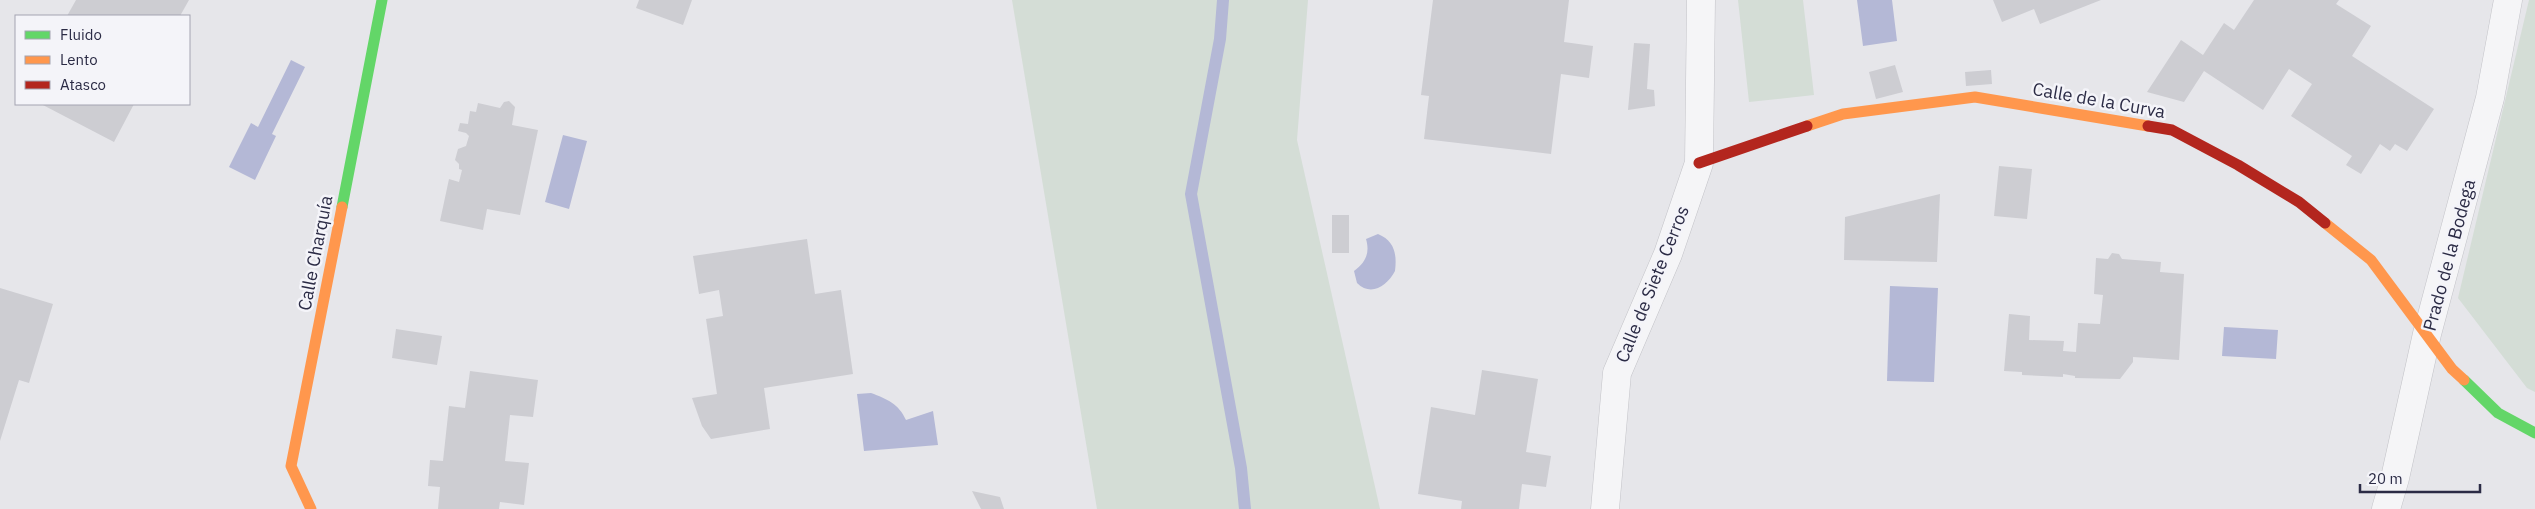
<svg xmlns="http://www.w3.org/2000/svg" width="2535" height="509" font-family="'IBM Plex Sans',sans-serif">
<style>
.green{fill:#d4ddd6}
.water{fill:#b4b8d6}
.lines{fill:none;stroke-linecap:round;stroke-linejoin:round}
.stream{stroke:#b4b8d6;stroke-width:12}
.building{fill:#cdcdd2}
.street-casing{stroke:#c3c3c8;stroke-width:29}
.street{stroke:#f5f5f7;stroke-width:28}
.fast{stroke:#63d668;stroke-width:11}
.slow{stroke:#ff974d;stroke-width:11}
.jam{stroke:#b3261e;stroke-width:11}
.labels{text-anchor:middle;dominant-baseline:central;stroke-width:5;stroke-linejoin:round;paint-order:stroke}
.street-label{font-size:18px;fill:#2b2b45;stroke:#f4f4f9}
</style>
<rect width="100%" height="100%" fill="#e6e6ea"/>
<path class="green" d="M 1012,0 L 1308,0 L 1297,140 L 1380,509 L 1097,509 Z
M 1738,0 L 1803,0 L 1814,95 L 1749,102 Z
M 2529,0 L 2535,0 L 2535,392 L 2527,388 L 2458,298 Z"/>
<path class="water" d="M 1857,0 L 1892,0 L 1897,41 L 1863,46 Z
M 291,60 L 305,67 L 272,134 L 276,136 L 255,180 L 229,167 L 251,123 L 258,127 Z
M 563,135 L 587,141 L 569,209 L 545,202 Z
M 1378,234 C 1395,241 1397,255 1395,271 C 1387,286 1371,297 1357,283 L 1354,271 C 1366,262 1370,253 1366,239 Z
M 1890,286 L 1938,288 L 1934,382 L 1887,381 Z
M 2224,327 L 2278,330 L 2276,359 L 2222,356 Z
M 871,393 C 887,399 899,404 906,420 L 933,411 L 938,445 L 864,451 L 857,394 Z"/>
<g class="lines">
<path class="stream" d="M 1223,0 L 1220,39 L 1191,194 L 1241,468 L 1245,509"/>
</g>
<path class="building" d="M 76,0 L 189,0 L 180,16 L 67,16 Z
M 639,0 L 692,0 L 683,25 L 636,8 Z
M 1433,0 L 1569,0 L 1564,42 L 1593,46 L 1589,78 L 1561,74 L 1551,154 L 1424,139 L 1429,96 L 1421,95 Z
M 1993,0 L 2101,0 L 2040,24 L 2034,9 L 2002,22 Z
M 2254,0 L 2339,0 L 2336,4 L 2371,26 L 2352,56 L 2434,109 L 2407,151 L 2395,144 L 2390,151 L 2380,144 L 2361,174 L 2346,165 L 2352,156 L 2291,116 L 2312,84 L 2289,69 L 2263,110 L 2204,71 L 2184,102 L 2147,92 L 2181,40 L 2203,55 L 2224,23 L 2234,30 Z
M 1634,43 L 1650,44 L 1647,89 L 1654,90 L 1655,106 L 1628,110 Z
M 1895,65 L 1903,92 L 1876,99 L 1869,72 Z
M 1991,70 L 1992,84 L 1966,86 L 1965,72 Z
M 509,101 L 515,107 L 512,125 L 538,130 L 520,215 L 487,209 L 483,230 L 440,221 L 449,179 L 459,182 L 462,170 L 459,169 L 459,164 L 455,160 L 458,149 L 466,146 L 469,136 L 466,133 L 458,131 L 460,123 L 468,124 L 470,111 L 476,112 L 478,103 L 500,108 L 504,102 Z
M 41,104 L 134,104 L 114,142 Z
M 1999,166 L 2032,169 L 2027,219 L 1994,216 Z
M 1940,194 L 1937,262 L 1844,260 L 1845,217 Z
M 1332,215 L 1349,215 L 1349,253 L 1332,253 Z
M 807,239 L 815,294 L 841,290 L 853,374 L 764,388 L 770,429 L 711,439 L 702,426 L 692,398 L 717,394 L 706,319 L 723,316 L 719,290 L 699,294 L 693,256 Z
M 2112,253 L 2119,254 L 2122,259 L 2161,262 L 2160,272 L 2184,274 L 2179,360 L 2133,357 L 2133,362 L 2120,379 L 2075,378 L 2075,376 L 2063,374 L 2063,377 L 2022,375 L 2022,372 L 2004,371 L 2009,314 L 2030,316 L 2029,340 L 2064,341 L 2063,351 L 2076,352 L 2078,323 L 2100,324 L 2103,295 L 2094,294 L 2096,258 L 2108,259 Z
M 0,288 L 53,304 L 29,383 L 19,380 L 0,441 Z
M 396,329 L 442,336 L 437,365 L 392,358 Z
M 1482,370 L 1538,379 L 1526,452 L 1551,456 L 1546,487 L 1522,484 L 1519,509 L 1461,509 L 1462,501 L 1418,494 L 1431,407 L 1475,415 Z
M 470,371 L 538,380 L 533,417 L 510,415 L 505,461 L 529,463 L 524,505 L 500,502 L 499,509 L 438,509 L 440,487 L 428,486 L 430,460 L 443,461 L 449,406 L 465,408 Z
M 972,491 L 1000,497 L 1004,509 L 981,509 Z"/>
<g class="lines">
<g class="street-casing">
<path id="street" d="M 1605,509 L 1617,373 L 1668,254 L 1699,163 L 1701,0
M 2386,509 L 2395,478 L 2427,334 L 2490,98 L 2508,0"/>
</g>
<use href="#street" class="street"/>
<path class="fast" d="M 342,207 L 382,0
M 2464,380 L 2498,413 L 2535,433"/>
<path class="slow" d="M 1807,126 L 1843,114 L 1975,97 L 2148,126
M 2325,223 L 2371,260 L 2452,369 L 2464,380
M 311,509 L 291,466 L 342,207"/>
<path class="jam" d="M 2148,126 L 2172,130 L 2238,165 L 2299,202 L 2325,223
M 1699,163 L 1807,126"/>
</g>
<g class="labels">
<g class="street-label">
<text transform="translate(2099 100) rotate(10)">Calle de la Curva</text>
<text transform="translate(315 253) rotate(-79)">Calle Charquía</text>
<text transform="translate(2449 255) rotate(-75)">Prado de la Bodega</text>
<text transform="translate(1652 284) rotate(-68)">Calle de Siete Cerros</text>
</g>
</g>
<rect x="15" y="15" width="175" height="90" fill="#f4f4f9" stroke="#a4a4b1"/>
<rect x="25" y="31" width="25" height="8" fill="#63d668" stroke="#a4a4b1"/>
<text x="60" y="40" font-size="15" fill="#2b2b45">Fluido</text>
<rect x="25" y="56" width="25" height="8" fill="#ff974d" stroke="#a4a4b1"/>
<text x="60" y="65" font-size="15" fill="#2b2b45">Lento</text>
<rect x="25" y="81" width="25" height="8" fill="#b3261e" stroke="#a4a4b1"/>
<text x="60" y="90" font-size="15" fill="#2b2b45">Atasco</text>
<path d="M2360 484v8h120v-8" fill="none" stroke="#2b2b45" stroke-width="2.5"/>
<text x="2368" y="484" font-size="15" fill="#2b2b45" stroke="#f4f4f9" stroke-width="4" paint-order="stroke">20 m</text>
</svg>
